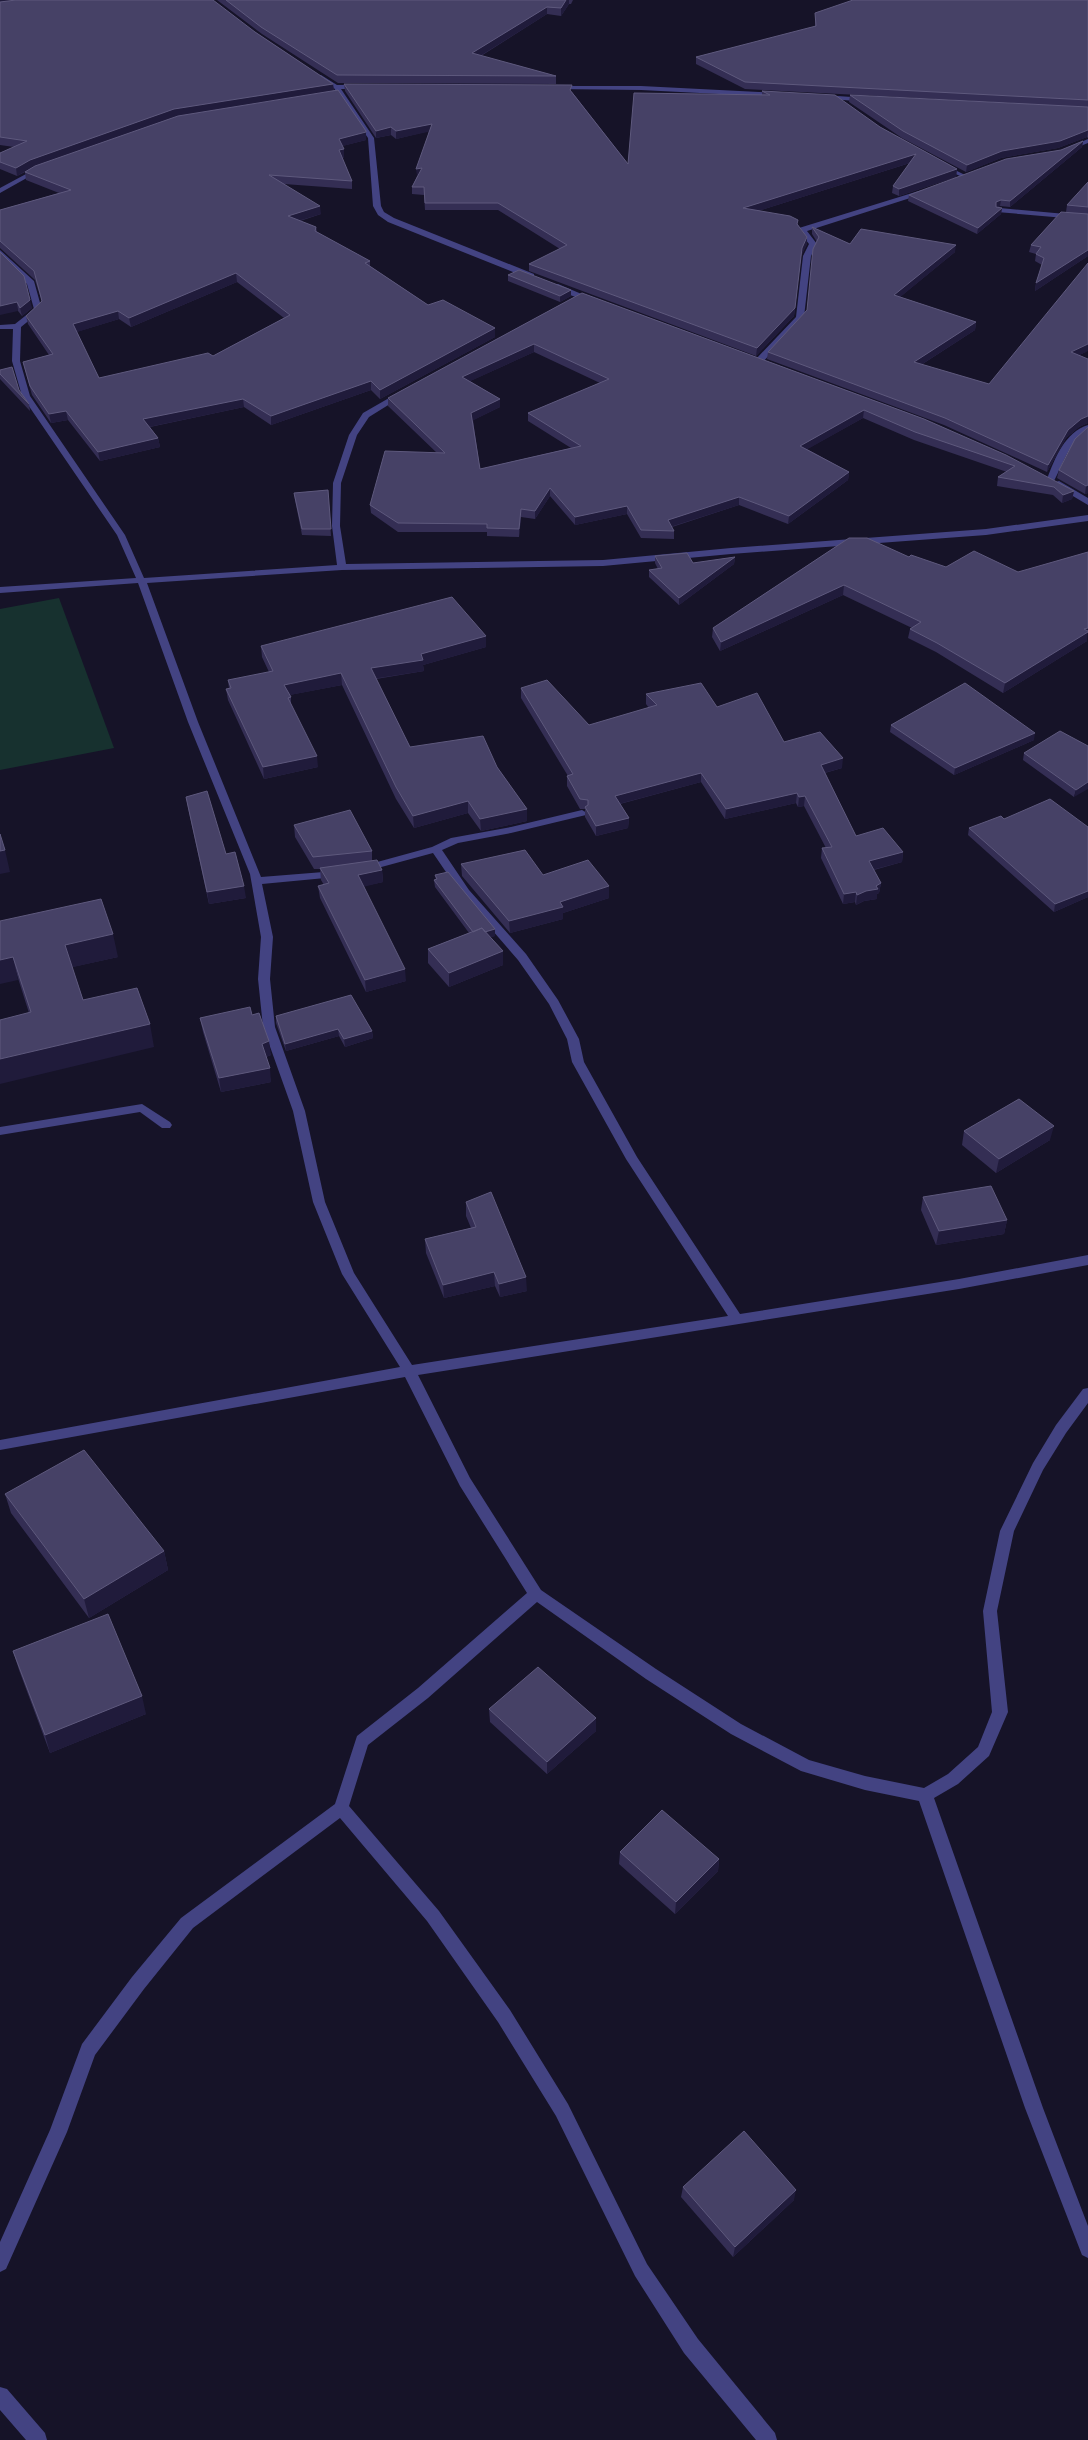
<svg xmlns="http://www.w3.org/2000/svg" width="1088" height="2440" font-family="Barlow,sans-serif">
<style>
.green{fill:#17312f}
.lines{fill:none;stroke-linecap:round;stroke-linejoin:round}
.minor{fill:#434382;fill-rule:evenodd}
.wall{fill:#342e54;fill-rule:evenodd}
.shaded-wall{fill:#201b3b}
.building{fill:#464166;stroke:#5e597d;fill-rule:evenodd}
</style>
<rect width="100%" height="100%" fill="#161328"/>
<path class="green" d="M 59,598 L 114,748 L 0,770 L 0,609 Z"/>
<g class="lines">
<path class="minor" d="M 317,75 L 321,75 L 337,85 L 361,85 L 364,87 L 361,89 L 341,89 L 374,138 L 381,206 L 384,212 L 394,218 L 534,274 L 534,278 L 528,278 L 388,222 L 378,215 L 373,206 L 368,138 L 334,88 L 317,77 Z
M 556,86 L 641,86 L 778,93 L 781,95 L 778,97 L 641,90 L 554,89 L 554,87 Z
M 823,95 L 866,98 L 869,100 L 866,102 L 821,98 L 821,96 Z
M 1088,139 L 1088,143 L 1068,151 L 1065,149 Z
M 939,164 L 943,164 L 967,176 L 962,177 L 939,166 Z
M 39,167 L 42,169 L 41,170 L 0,193 L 0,188 Z
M 922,190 L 929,192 L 807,231 L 817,244 L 811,256 L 804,317 L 762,363 L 756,363 L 756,359 L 796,317 L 803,256 L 809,244 L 798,230 L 799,228 Z
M 1000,208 L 1088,216 L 1088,220 L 997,212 L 996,210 Z
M 0,250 L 34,281 L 42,310 L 21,327 L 20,361 L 30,396 L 125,535 L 144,578 L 337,565 L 332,526 L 333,483 L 349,435 L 363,413 L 403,390 L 407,392 L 406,394 L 369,417 L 357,435 L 341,483 L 340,526 L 346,564 L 603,560 L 731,548 L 986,529 L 1088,515 L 1088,521 L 986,535 L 731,554 L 603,566 L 342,570 L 147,583 L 198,722 L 261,877 L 336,871 L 341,874 L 336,877 L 262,884 L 273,937 L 270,979 L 275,1027 L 305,1111 L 325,1202 L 354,1273 L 412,1365 L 728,1316 L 626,1159 L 572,1062 L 567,1039 L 549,1004 L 518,960 L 461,894 L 433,853 L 363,872 L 358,869 L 359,867 L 432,847 L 451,838 L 511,827 L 582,810 L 587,813 L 586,815 L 511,833 L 458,843 L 442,850 L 469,890 L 526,954 L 558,1000 L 579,1039 L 584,1062 L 637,1157 L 740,1314 L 959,1279 L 1088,1255 L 1088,1265 L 959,1289 L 418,1375 L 470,1478 L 541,1590 L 656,1669 L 741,1724 L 809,1760 L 865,1776 L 924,1788 L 948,1774 L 978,1747 L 992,1712 L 983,1611 L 1000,1531 L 1033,1463 L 1056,1425 L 1083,1389 L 1088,1388 L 1088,1403 L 1066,1433 L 1043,1470 L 1014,1531 L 997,1611 L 1008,1712 L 989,1756 L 958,1784 L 934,1798 L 1043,2108 L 1088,2226 L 1088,2258 L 1082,2255 L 1025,2108 L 919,1801 L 865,1790 L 801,1771 L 731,1734 L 646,1679 L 537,1602 L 428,1698 L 368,1745 L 349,1806 L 439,1911 L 510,2010 L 568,2104 L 647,2264 L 698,2339 L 775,2433 L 777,2440 L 756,2440 L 684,2353 L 635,2276 L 556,2116 L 498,2022 L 427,1921 L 340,1818 L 193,1928 L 144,1989 L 95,2055 L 67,2132 L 6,2269 L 0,2272 L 0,2242 L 50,2130 L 82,2044 L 132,1977 L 181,1918 L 335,1804 L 357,1736 L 418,1688 L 527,1593 L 460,1486 L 405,1377 L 0,1450 L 0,1440 L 400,1367 L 342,1274 L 313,1202 L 293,1111 L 263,1027 L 258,979 L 261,937 L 250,874 L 188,722 L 138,583 L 0,593 L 0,587 L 136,578 L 117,535 L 22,396 L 12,361 L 13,329 L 0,329 L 0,325 L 15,324 L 34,309 L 27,284 L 0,256 Z
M 552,284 L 558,284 L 598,301 L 591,303 L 552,288 Z
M 1088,425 L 1088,431 C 1068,443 1064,462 1054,481 L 1048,481 L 1047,479 C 1055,458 1065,432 1088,425 Z
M 1059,481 L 1088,498 L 1088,505 L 1056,486 L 1056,482 Z
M 142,1104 L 170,1122 L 172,1125 L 170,1128 L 162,1128 L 140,1112 L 0,1135 L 0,1127 Z
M 0,2387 L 7,2389 L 45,2433 L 47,2440 L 26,2440 L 0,2410 Z"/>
</g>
<path class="wall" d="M 0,0 L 255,32 L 333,84 L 334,91 L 366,140 L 342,146 L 344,149 L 344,158 L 342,158 L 352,181 L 352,189 L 284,184 L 321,214 L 300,221 L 316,227 L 317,232 L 370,261 L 370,266 L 428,305 L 495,328 L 495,337 L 380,399 L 371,390 L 271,425 L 244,407 L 150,427 L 158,438 L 160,447 L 100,461 L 68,420 L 51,423 L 32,395 L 25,370 L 23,362 L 49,355 L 28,324 L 26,316 L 42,302 L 35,280 L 0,248 L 0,210 L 59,193 L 26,180 L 25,172 L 17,176 L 0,169 L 0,153 L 14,147 L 0,145 ZM 237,282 L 284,318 L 213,356 L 99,378 L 76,332 L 119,319 L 131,327 Z
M 217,0 L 573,0 L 571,4 L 569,4 L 561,16 L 547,14 L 481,56 L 556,76 L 556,84 L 338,83 L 262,34 Z
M 1088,0 L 1088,107 L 745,89 L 696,64 L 696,57 L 815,27 L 815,13 Z
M 344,84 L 572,92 L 628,164 L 762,95 L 762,91 L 880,127 L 957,169 L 956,177 L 899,196 L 892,193 L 893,186 L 910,163 L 758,211 L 797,224 L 807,237 L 807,244 L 801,256 L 794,316 L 756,356 L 529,271 L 529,264 L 560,249 L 498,210 L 425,210 L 424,195 L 412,194 L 412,187 L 417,176 L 429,131 L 396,139 L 391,135 L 376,138 L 345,91 Z
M 850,95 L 1088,107 L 1088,138 L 1087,137 L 1058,148 L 1001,158 L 966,172 L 902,138 L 849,102 Z
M 1083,141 L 1082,147 L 1010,207 L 1000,206 L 998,207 L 1002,208 L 1001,214 L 977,234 L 908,201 L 909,195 L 1061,150 Z
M 1088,182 L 1088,256 L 1035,291 L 1036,283 L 1042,265 L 1035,261 L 1036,254 L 1029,252 L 1031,245 L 1066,212 L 1067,205 Z
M 812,227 L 850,244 L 955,252 L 900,297 L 976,322 L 975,330 L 921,365 L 989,384 L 1088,351 L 1079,355 L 1088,359 L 1088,423 L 1079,427 L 1066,438 L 1047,472 L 944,425 L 767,359 L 768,352 L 807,310 L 817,242 L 812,234 Z
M 0,252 L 32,308 L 22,316 L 18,311 Z
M 508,275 L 571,290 L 571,296 L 560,302 L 508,281 Z
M 582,293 L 924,419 L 1074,491 L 1072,499 L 1062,503 L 1053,495 L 997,486 L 998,477 L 1007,472 L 914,440 L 863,418 L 807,449 L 849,472 L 848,480 L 788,524 L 739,505 L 672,527 L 674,531 L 674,539 L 641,538 L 627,514 L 575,525 L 550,496 L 535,519 L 521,517 L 519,537 L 487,536 L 487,532 L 398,532 L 371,513 L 370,505 L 437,453 L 388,406 L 388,398 ZM 534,352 L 600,383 L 528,413 L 528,421 L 571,448 L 480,469 L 473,420 L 500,407 L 500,399 L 470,381 Z
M 0,370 L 19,390 L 29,404 L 30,411 L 0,379 Z
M 1088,427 L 1088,493 L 1085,494 L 1057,478 L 1059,470 Z
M 328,490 L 331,536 L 302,535 L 295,500 L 294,493 Z
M 849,538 L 1087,641 L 1003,693 L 936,652 L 908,638 L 910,629 L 912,628 L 843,595 L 720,651 L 712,637 L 713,628 Z
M 655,556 L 693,563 L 735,557 L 734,564 L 679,605 L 649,577 L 649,570 L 658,569 L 655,563 Z
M 486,636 L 486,647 L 423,665 L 424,671 L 376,679 L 410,747 L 497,767 L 527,809 L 527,821 L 481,831 L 468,813 L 414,828 L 396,799 L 342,685 L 289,695 L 291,697 L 291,704 L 318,767 L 264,779 L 228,700 L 226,689 L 229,689 L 228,680 L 269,672 L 262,657 L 261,646 Z
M 521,688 L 589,725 L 649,708 L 646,704 L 646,694 L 717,707 L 784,742 L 842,768 L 825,773 L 856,836 L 903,852 L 902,862 L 874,870 L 881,883 L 879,893 L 877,894 L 877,899 L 864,901 L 856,905 L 855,902 L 843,904 L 821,858 L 822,848 L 826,848 L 804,806 L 798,807 L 796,803 L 725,819 L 701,782 L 620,804 L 629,818 L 628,828 L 596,836 L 585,817 L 585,809 L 580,809 L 567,786 L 567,776 L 568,776 L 521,698 Z
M 891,725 L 1034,740 L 954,775 L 890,732 Z
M 1088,746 L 1074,797 L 1023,760 L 1024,753 Z
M 186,797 L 246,898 L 209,904 L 188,808 Z
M 1004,819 L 1088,827 L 1088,897 L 1054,912 L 968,835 L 969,828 Z
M 294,825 L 372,851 L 372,860 L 382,870 L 383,882 L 364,886 L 406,981 L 366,992 L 320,898 L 318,886 L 324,885 L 321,880 L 320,869 L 314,869 L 295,837 Z
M 461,864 L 543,875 L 609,898 L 563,913 L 563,919 L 510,933 L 462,876 Z
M 435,875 L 495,929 L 495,936 L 490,937 L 503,951 L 503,965 L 449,987 L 428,963 L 428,949 L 469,933 L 435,887 L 434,880 L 436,880 Z
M 0,921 L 118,957 L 72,967 L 83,1000 L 154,1047 L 29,1013 Z
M 252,1015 L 271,1055 L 266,1057 L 271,1082 L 221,1092 L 203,1032 L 200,1018 Z
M 276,1016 L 372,1031 L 373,1038 L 345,1047 L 339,1036 L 286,1051 L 276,1023 Z
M 964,1131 L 1050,1140 L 996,1173 L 962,1145 Z
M 923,1197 L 1007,1220 L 1004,1234 L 936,1245 L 921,1210 Z
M 466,1202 L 527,1291 L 500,1297 L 495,1286 L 444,1298 L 426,1253 L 425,1239 L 471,1228 L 466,1216 Z
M 5,1494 L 164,1551 L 168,1570 L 89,1618 L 11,1513 Z
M 13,1651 L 146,1714 L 50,1753 L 19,1670 Z
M 489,1709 L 596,1718 L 596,1731 L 547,1774 L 490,1722 Z
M 620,1852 L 719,1859 L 718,1871 L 675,1914 L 619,1864 Z
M 683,2187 L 794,2200 L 733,2257 L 681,2197 Z"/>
<path class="shaded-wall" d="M 0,0 L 22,0 L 0,2 Z
M 566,0 L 569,0 L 569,4 L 561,16 L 561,8 Z
M 547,7 L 547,14 L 472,61 L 472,53 Z
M 333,84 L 334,92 L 31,168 L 17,176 L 16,168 L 30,160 L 174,109 Z
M 432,124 L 432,131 L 396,139 L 396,131 Z
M 391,127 L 391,135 L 376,138 L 376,131 Z
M 1088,130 L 1087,137 L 1058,148 L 1001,158 L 966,172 L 967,165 L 1002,151 Z
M 366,132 L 366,140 L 339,147 L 339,139 Z
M 1083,141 L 1082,147 L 1010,207 L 1010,201 Z
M 344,149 L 344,158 L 339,158 L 339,150 Z
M 916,154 L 916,161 L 742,216 L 743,208 Z
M 422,168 L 422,175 L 417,176 L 416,169 Z
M 957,169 L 956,177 L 899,196 L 899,189 Z
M 1001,200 L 1000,206 L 995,208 L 996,202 Z
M 320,206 L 321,214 L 288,224 L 288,216 Z
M 1002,208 L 1001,214 L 977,234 L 978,228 Z
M 807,237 L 807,244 L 801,256 L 794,316 L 756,356 L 757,348 Z
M 956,245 L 955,252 L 893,303 L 894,295 Z
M 1088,250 L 1088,256 L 1035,291 L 1036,283 Z
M 236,273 L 237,282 L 131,327 L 129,318 Z
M 571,290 L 571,296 L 560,302 L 560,296 Z
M 30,300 L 32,308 L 22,316 L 20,308 Z
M 17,302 L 18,311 L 0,315 L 0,306 Z
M 118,311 L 119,319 L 74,333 L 73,324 Z
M 976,322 L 975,330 L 913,370 L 914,362 Z
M 495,328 L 495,337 L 380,399 L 380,390 Z
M 534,344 L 534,352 L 462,385 L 462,377 Z
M 1088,344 L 1088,351 L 1070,359 L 1071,352 Z
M 371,381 L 371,390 L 271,425 L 271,416 Z
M 243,399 L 244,407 L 144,428 L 143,419 Z
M 500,399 L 500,407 L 472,421 L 471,413 Z
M 864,410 L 863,418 L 799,454 L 800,446 Z
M 66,411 L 68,420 L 51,423 L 49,414 Z
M 1088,416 L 1088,423 L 1079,427 L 1066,438 L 1047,472 L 1048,465 L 1068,430 L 1081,419 Z
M 158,438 L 160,447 L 100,461 L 98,452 Z
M 849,472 L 848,480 L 788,524 L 789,516 Z
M 1088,485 L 1088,493 L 1085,494 L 1086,486 Z
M 550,488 L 550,496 L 535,519 L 535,511 Z
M 1074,491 L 1072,499 L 1062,503 L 1063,495 Z
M 739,497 L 739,505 L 667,528 L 668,520 Z
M 627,506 L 627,514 L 575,525 L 575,517 Z
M 521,509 L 521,517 L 519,537 L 519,529 Z
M 735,557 L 734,564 L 679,605 L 679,598 Z
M 844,585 L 843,595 L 720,651 L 721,642 Z
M 1088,628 L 1087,641 L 1003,693 L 1005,683 L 1084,629 Z
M 486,636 L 486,647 L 423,665 L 424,671 L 372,679 L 371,668 Z
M 341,673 L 342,685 L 285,696 L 284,685 Z
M 1035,733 L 1034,740 L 954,775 L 955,768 Z
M 317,756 L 318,767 L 264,779 L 263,767 Z
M 843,758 L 842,768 L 820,774 L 821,765 Z
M 701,773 L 701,782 L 615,805 L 615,796 Z
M 1088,782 L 1088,789 L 1074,797 L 1076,790 Z
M 797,793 L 796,803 L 725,819 L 726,809 Z
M 805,796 L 804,806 L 798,807 L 799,797 Z
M 468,801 L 468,813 L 414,828 L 413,816 Z
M 527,809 L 527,821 L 481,831 L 480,819 Z
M 629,818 L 628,828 L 596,836 L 596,826 Z
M 5,850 L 10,872 L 0,874 L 0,851 Z
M 903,852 L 902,862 L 868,871 L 869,861 Z
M 382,870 L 383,882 L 359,888 L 358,875 Z
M 881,883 L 879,893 L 877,894 L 877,899 L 864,901 L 856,905 L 857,895 Z
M 244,886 L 246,898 L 209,904 L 207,892 Z
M 609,886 L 609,898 L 563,913 L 563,919 L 510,933 L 509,921 L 560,902 Z
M 1088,891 L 1088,897 L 1054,912 L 1055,904 Z
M 856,892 L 855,902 L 843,904 L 844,894 Z
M 495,929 L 495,936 L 475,941 L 475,934 Z
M 113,934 L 118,957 L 69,968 L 65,945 Z
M 503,951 L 503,965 L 449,987 L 449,973 Z
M 13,957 L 18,980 L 0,984 L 0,960 Z
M 405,969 L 406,981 L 366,992 L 365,980 Z
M 150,1024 L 154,1047 L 0,1084 L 0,1059 Z
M 338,1029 L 339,1036 L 286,1051 L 285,1044 Z
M 372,1031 L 373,1038 L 345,1047 L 344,1039 Z
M 269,1041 L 271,1055 L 263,1058 L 262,1044 Z
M 270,1068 L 271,1082 L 221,1092 L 219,1078 Z
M 1054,1126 L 1050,1140 L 996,1173 L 999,1159 Z
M 1007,1220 L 1004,1234 L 936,1245 L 939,1231 Z
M 494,1272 L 495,1286 L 444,1298 L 443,1285 Z
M 526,1277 L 527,1291 L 500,1297 L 499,1284 Z
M 164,1551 L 168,1570 L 89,1618 L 84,1599 Z
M 142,1696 L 146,1714 L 50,1753 L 45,1735 Z
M 596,1718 L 596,1731 L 547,1774 L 547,1762 Z
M 719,1859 L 718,1871 L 675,1914 L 676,1902 Z
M 796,2190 L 794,2200 L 733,2257 L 735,2247 Z"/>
<path class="building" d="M 16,0 L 213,0 L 255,32 L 333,84 L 174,109 L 30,160 L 16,168 L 0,162 L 0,153 L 27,141 L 0,137 L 0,2 Z
M 226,0 L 566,0 L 561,8 L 547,7 L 472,53 L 556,76 L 337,75 L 261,27 Z
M 853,0 L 1088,0 L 1088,100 L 745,82 L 696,57 L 816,26 L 815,13 Z
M 344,84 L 572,85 L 570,90 L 628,164 L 634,93 L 770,95 L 762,91 L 835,95 L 880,127 L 957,169 L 899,189 L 893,186 L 916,154 L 743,208 L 790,216 L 798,220 L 797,224 L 807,237 L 802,248 L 795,308 L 757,348 L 529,264 L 567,245 L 498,203 L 425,203 L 424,187 L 412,187 L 422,168 L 416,169 L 432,124 L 396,131 L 391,127 L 376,131 Z
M 338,90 L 366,131 L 366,132 L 339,139 L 344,149 L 339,150 L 352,181 L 269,175 L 320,206 L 288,216 L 316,227 L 315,231 L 370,261 L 365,263 L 428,305 L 443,300 L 495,328 L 380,390 L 371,381 L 271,416 L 243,399 L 143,419 L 158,438 L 98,452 L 66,411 L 49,414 L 30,386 L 23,362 L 53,354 L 26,316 L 42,301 L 34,271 L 0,241 L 0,210 L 71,190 L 25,172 L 35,166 L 178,116 ZM 236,273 L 290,315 L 213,356 L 208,353 L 99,378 L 73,324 L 118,311 L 129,318 Z
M 850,95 L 1088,107 L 1088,130 L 1060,141 L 1002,151 L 967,165 L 903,131 Z
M 1083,141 L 1010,201 L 1001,200 L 996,202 L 996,207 L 1002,208 L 978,228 L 909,195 L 1006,159 L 1061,150 Z
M 1088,182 L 1088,207 L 1067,205 Z
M 1061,212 L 1088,214 L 1088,250 L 1036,283 L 1044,258 L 1036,254 L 1041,247 L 1031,245 Z
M 812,227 L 850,244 L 861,229 L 956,245 L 894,295 L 976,322 L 914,362 L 989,384 L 1088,263 L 1088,344 L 1071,352 L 1088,359 L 1088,416 L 1081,419 L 1068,430 L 1048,465 L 945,418 L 768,352 L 807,310 L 813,249 L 819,237 Z
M 0,252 L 24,276 L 30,300 L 20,308 L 17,302 L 0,306 Z
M 519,270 L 571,290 L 560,296 L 508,275 Z
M 582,293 L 924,419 L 1006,455 L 1074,491 L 1063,495 L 1054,487 L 998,477 L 1015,466 L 915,432 L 864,410 L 800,446 L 849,472 L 789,516 L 739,497 L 668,520 L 674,531 L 641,530 L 627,506 L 575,517 L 550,488 L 535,511 L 521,509 L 519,529 L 487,528 L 487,524 L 398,523 L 370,505 L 385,451 L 445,453 L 388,398 ZM 534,344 L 609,379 L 528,413 L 581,446 L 480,469 L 471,413 L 500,399 L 462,377 Z
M 12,367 L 19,390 L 29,404 L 0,374 L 0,370 Z
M 1088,427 L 1088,485 L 1086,486 L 1059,470 L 1075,439 Z
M 328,490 L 331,529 L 302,529 L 294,493 Z
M 849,538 L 867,538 L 909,557 L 911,555 L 946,567 L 974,551 L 1018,572 L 1088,552 L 1088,628 L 1084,629 L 1088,631 L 1088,632 L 1005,683 L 937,643 L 910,629 L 921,622 L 844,585 L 721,642 L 713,628 Z
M 687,553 L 693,563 L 735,557 L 679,598 L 649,570 L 662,568 L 655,556 Z
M 452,597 L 486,636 L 421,654 L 423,660 L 371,668 L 410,747 L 483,736 L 497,767 L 527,809 L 480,819 L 468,801 L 413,816 L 396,787 L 341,673 L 284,685 L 291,697 L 288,698 L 317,756 L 263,767 L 226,689 L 231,688 L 228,680 L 273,671 L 261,646 Z
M 547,680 L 589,725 L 657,705 L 646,694 L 701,683 L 717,707 L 757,693 L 784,742 L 820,732 L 843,758 L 821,765 L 856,836 L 883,828 L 903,852 L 869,861 L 881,883 L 876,886 L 878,889 L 866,891 L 857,895 L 856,892 L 844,894 L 822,848 L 832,847 L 805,796 L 799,797 L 797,793 L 726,809 L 701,773 L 615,796 L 629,818 L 596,826 L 585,807 L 588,805 L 588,800 L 580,799 L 567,776 L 573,774 L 521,688 Z
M 965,683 L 1035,733 L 955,768 L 891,725 Z
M 1060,731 L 1088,746 L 1088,782 L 1076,790 L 1024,753 Z
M 207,791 L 226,854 L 235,852 L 244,886 L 207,892 L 186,797 Z
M 1050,799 L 1088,827 L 1088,891 L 1055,904 L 969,828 L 1001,816 L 1004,819 Z
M 350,810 L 372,851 L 313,857 L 294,825 Z
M 0,834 L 5,850 L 0,851 Z
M 525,850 L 543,875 L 588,860 L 609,886 L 560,902 L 563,907 L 509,921 L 461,864 Z
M 377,860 L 382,870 L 358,875 L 405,969 L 365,980 L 318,886 L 329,883 L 320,868 Z
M 448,872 L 495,929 L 485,932 L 482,928 L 473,932 L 434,880 L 437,879 L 435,875 Z
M 101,899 L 113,934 L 65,945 L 83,1000 L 137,988 L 150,1024 L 0,1059 L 0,1020 L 31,1012 L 13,957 L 0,960 L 0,921 Z
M 482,928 L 503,951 L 449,973 L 428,949 Z
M 351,995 L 372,1031 L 344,1039 L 338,1029 L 285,1044 L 276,1016 Z
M 250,1007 L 252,1015 L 259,1013 L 269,1041 L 262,1044 L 270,1068 L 219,1078 L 200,1018 Z
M 1019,1099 L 1054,1126 L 999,1159 L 964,1131 Z
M 991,1186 L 1007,1220 L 939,1231 L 923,1197 Z
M 491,1192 L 526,1277 L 499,1284 L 494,1272 L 443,1285 L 425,1239 L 476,1227 L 466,1202 Z
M 84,1450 L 164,1551 L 84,1599 L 5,1494 Z
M 108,1614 L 142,1696 L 45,1735 L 13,1651 Z
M 538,1667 L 596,1718 L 547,1762 L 489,1709 Z
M 662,1810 L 719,1859 L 676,1902 L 620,1852 Z
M 744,2131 L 796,2190 L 735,2247 L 683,2187 Z"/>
</svg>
